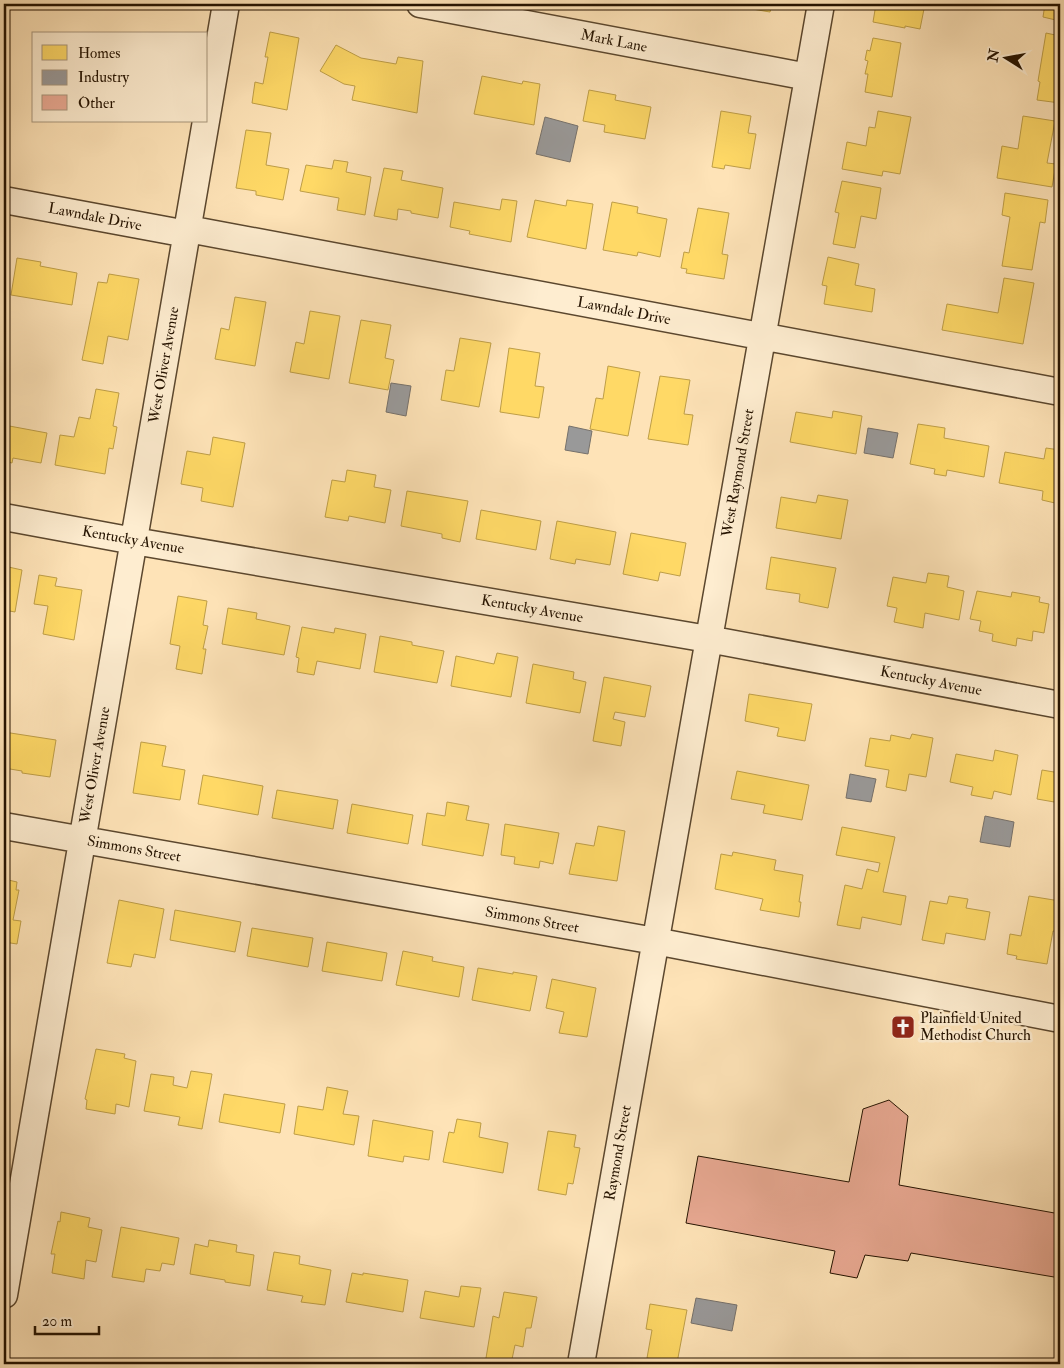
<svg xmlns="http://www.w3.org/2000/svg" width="1064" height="1368" font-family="'IM FELL Double Pica',serif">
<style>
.homes{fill:#ffd966;stroke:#be9e47}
.industry{fill:#999;stroke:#76716b}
.building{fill:#eaaa94;stroke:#251300}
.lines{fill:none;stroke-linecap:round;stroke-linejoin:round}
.minor-casing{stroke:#5b472e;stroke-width:29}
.minor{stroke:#feedd0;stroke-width:26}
.labels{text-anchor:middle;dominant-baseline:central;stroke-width:5;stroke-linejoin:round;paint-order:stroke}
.street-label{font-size:15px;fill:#251300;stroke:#feedd0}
.poi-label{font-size:15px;fill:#251300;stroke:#feedd0;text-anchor:start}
</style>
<rect width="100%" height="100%" fill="#fee3b7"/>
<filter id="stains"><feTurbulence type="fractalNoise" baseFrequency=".004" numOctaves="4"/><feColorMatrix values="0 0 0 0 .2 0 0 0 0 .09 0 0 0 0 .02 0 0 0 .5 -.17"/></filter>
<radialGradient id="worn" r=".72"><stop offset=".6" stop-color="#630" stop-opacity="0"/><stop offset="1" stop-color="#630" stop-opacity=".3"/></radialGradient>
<path class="homes" d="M 741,4 L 772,4 L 770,12 L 740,7 Z
M 876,4 L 910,4 L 910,7 L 924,9 L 920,29 L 905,26 L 905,28 L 873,22 Z
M 1045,4 L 1060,4 L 1060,21 L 1043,17 Z
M 270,32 L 299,38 L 287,110 L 252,103 L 255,82 L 263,84 L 268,57 L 265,57 Z
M 1046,33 L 1060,36 L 1060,103 L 1037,100 L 1040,82 L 1038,81 Z
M 873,38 L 901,43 L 892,97 L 865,92 L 868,74 L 865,74 L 868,61 L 865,60 L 867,50 L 870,51 Z
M 336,45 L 361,58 L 396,64 L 398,57 L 423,61 L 417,113 L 352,100 L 355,86 L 344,84 L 320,71 Z
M 482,76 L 522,84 L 523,81 L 540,84 L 534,125 L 474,114 Z
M 589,90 L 616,95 L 615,100 L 651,107 L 645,139 L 604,132 L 605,125 L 583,121 Z
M 721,111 L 751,116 L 748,133 L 756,134 L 750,169 L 725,165 L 724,169 L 712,167 Z
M 878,111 L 911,117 L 900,174 L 883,171 L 882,176 L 842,169 L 847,142 L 866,146 L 869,127 L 875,128 Z
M 1023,116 L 1055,121 L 1047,163 L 1056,164 L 1052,187 L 997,178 L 1002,146 L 1018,149 Z
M 246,130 L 271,133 L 266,165 L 289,169 L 283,200 L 256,195 L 256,191 L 236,188 Z
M 334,160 L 348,162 L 346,172 L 371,177 L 365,215 L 337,210 L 339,198 L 300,191 L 306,165 L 332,169 Z
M 384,168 L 403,171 L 401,180 L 443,188 L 438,218 L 411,213 L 411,211 L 398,209 L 397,220 L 374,216 Z
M 842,181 L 881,188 L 876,219 L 861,216 L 855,248 L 833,244 L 839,213 L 835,212 Z
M 1005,193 L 1048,200 L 1045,223 L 1040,222 L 1032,270 L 1002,266 L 1010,217 L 1002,215 Z
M 502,199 L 517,201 L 511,242 L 469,234 L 470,231 L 450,227 L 454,202 L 500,210 Z
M 535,200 L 566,206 L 567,200 L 593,204 L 586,249 L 527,237 Z
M 612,202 L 638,207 L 637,213 L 667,219 L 660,257 L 638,252 L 637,256 L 603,250 Z
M 698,208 L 729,213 L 722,254 L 728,255 L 724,279 L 686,273 L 687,269 L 681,268 L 684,252 L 689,253 Z
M 828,257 L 859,264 L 855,285 L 875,289 L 872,312 L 824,304 L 827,286 L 822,285 Z
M 17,258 L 41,262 L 40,266 L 77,273 L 72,305 L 11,295 Z
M 109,274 L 139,279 L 128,340 L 108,336 L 103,364 L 82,360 L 98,282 L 107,283 Z
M 1004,278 L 1034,283 L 1023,344 L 942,330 L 947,304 L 998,313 Z
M 235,297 L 266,302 L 255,366 L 215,359 L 221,328 L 229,330 Z
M 310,311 L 340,316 L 329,379 L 290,372 L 296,342 L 304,344 Z
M 361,320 L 391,325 L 385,358 L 394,360 L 388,390 L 349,383 Z
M 460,338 L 491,343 L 479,407 L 441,400 L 446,370 L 454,371 Z
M 509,348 L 540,353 L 535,386 L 544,387 L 539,418 L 500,412 Z
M 608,366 L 640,372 L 628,436 L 590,429 L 596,398 L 603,399 Z
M 660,376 L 690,380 L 684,414 L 693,415 L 688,445 L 648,439 Z
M 96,389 L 119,393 L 113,426 L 117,427 L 113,449 L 109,448 L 105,474 L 55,465 L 60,435 L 74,437 L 79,417 L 90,419 Z
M 833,411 L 862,416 L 856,454 L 790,442 L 796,412 L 832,418 Z
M 918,424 L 945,428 L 944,438 L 989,446 L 984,477 L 947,470 L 946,476 L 934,474 L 935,469 L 910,464 Z
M 4,425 L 47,433 L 41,463 L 13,458 L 12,463 L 4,461 Z
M 213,437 L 245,443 L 233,507 L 201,501 L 203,488 L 181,484 L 187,451 L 210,455 Z
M 1046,448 L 1060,450 L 1060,494 L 1057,493 L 1055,503 L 1042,500 L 1043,491 L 999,483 L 1005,452 L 1044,459 Z
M 347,470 L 376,475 L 374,487 L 391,490 L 385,523 L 349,516 L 348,521 L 325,517 L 332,480 L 345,482 Z
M 407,491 L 468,501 L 460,542 L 442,538 L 442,534 L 401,526 Z
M 818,495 L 848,500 L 841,539 L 776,528 L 781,497 L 816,503 Z
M 481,510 L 541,521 L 536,550 L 476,539 Z
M 557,521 L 616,532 L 610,565 L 576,559 L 575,564 L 550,559 Z
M 631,533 L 686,543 L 680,576 L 660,572 L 658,581 L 623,574 Z
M 771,557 L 836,568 L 828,608 L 799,602 L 800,594 L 766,589 Z
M 4,566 L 22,570 L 15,612 L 4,610 Z
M 928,573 L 949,576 L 947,587 L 964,591 L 959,620 L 925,613 L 923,628 L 894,622 L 897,608 L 887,606 L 893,577 L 926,583 Z
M 39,575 L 57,578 L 55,586 L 82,590 L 74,640 L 43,634 L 48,606 L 34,604 Z
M 977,591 L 1011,597 L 1012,592 L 1040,597 L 1039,602 L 1049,604 L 1044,633 L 1033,631 L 1032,641 L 1017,638 L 1016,646 L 992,641 L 993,634 L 979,631 L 981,621 L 970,619 Z
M 178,596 L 207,601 L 203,625 L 208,626 L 203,649 L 206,649 L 202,674 L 176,669 L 180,646 L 170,644 Z
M 228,608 L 257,613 L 256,619 L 290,626 L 284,655 L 222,644 Z
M 302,627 L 334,633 L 335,628 L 366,634 L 360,669 L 317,661 L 314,675 L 297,672 L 299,658 L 296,657 Z
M 380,636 L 412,642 L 412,645 L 444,651 L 437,683 L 374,672 Z
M 497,653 L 518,657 L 511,697 L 451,686 L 456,656 L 494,664 Z
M 533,664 L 574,672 L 573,679 L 586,682 L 580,713 L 526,703 Z
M 604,677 L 651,686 L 645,717 L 615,712 L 613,719 L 625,722 L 621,746 L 593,741 Z
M 749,694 L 812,704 L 805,741 L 777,736 L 779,728 L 745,721 Z
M 4,732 L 56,740 L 50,777 L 22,773 L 22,771 L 4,768 Z
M 912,734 L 933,738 L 926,777 L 909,774 L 906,791 L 886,787 L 889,770 L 865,766 L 870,738 L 890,741 L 891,735 L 910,739 Z
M 141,742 L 166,746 L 162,766 L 185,770 L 180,800 L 133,793 Z
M 995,750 L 1018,755 L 1011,795 L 994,791 L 992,799 L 971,795 L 973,787 L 950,782 L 956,754 L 993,761 Z
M 1042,770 L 1060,773 L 1060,803 L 1037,799 Z
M 737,771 L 809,785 L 802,820 L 763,813 L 765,805 L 731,799 Z
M 203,775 L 263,786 L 258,815 L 198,804 Z
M 277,790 L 338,800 L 333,829 L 272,818 Z
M 447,802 L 469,806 L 466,820 L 489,824 L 483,856 L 422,845 L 427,813 L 445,816 Z
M 352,804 L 413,815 L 408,844 L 347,833 Z
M 505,824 L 559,833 L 553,864 L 540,861 L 539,868 L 514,864 L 515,857 L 501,855 Z
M 598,826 L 625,831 L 617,881 L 569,874 L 576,843 L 594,846 Z
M 842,827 L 895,837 L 883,892 L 906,896 L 901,925 L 862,917 L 860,929 L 837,925 L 845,885 L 862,889 L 867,869 L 878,872 L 880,863 L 836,855 Z
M 733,852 L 776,860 L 774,870 L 803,875 L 799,902 L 801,902 L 799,917 L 760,910 L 763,899 L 715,889 L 721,854 L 732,856 Z
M 4,879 L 17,882 L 16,890 L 19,890 L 13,920 L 21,921 L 17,944 L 4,942 Z
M 949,896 L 968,899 L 966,908 L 990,912 L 985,940 L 946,933 L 944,944 L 922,940 L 930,901 L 947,904 Z
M 1029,896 L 1060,901 L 1060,932 L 1053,931 L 1047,964 L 1016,959 L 1017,956 L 1007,954 L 1010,934 L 1021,936 Z
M 119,900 L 164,909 L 155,958 L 134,954 L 131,967 L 107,963 Z
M 175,910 L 241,922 L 235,952 L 170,940 Z
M 252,928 L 313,938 L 308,967 L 247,956 Z
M 327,942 L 387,953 L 382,981 L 322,971 Z
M 403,951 L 433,957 L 432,961 L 464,967 L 459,997 L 396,985 Z
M 478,968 L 513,974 L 513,972 L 537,976 L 530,1011 L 472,1000 Z
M 552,979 L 596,988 L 587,1037 L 559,1033 L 564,1012 L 546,1008 Z
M 96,1049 L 125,1054 L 124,1058 L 136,1061 L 129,1107 L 116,1104 L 115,1114 L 86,1109 L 87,1100 L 85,1099 Z
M 191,1071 L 212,1074 L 202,1129 L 178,1125 L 180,1117 L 144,1111 L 151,1074 L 174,1077 L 173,1085 L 187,1088 Z
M 327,1087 L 348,1091 L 343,1114 L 359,1116 L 354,1145 L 294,1134 L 298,1106 L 323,1110 Z
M 224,1094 L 285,1104 L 280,1133 L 219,1122 Z
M 457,1119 L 481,1123 L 479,1137 L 508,1143 L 503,1173 L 443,1162 L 449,1132 L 454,1133 Z
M 373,1120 L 433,1131 L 429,1160 L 404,1156 L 403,1162 L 368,1156 Z
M 548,1131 L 576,1135 L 574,1147 L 580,1148 L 573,1184 L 568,1183 L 566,1195 L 538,1190 Z
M 61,1212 L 90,1218 L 88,1227 L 102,1230 L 96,1262 L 86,1260 L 84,1279 L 52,1273 L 55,1254 L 51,1254 L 58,1221 L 60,1222 Z
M 121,1227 L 179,1238 L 174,1265 L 162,1263 L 160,1271 L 146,1269 L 144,1282 L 112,1277 Z
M 209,1240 L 237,1245 L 236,1252 L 254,1255 L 250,1286 L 225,1282 L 225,1280 L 190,1274 L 195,1244 L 208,1247 Z
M 274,1252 L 300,1256 L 299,1264 L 331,1270 L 325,1305 L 301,1302 L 303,1296 L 267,1290 Z
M 352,1273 L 363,1275 L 363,1273 L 408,1280 L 403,1312 L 346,1302 Z
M 461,1286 L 481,1288 L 474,1327 L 420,1318 L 425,1291 L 459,1297 Z
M 504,1292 L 537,1297 L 531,1328 L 526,1328 L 523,1347 L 515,1345 L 511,1364 L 485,1364 L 493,1316 L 499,1318 Z
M 650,1304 L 687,1310 L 677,1363 L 647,1358 L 652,1330 L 646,1329 Z"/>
<path class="industry" d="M 545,117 L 578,126 L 570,162 L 536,154 Z
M 391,383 L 411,386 L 406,416 L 386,412 Z
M 569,426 L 592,431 L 588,454 L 565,450 Z
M 868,428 L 898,433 L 893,458 L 864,453 Z
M 850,774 L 876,779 L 871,802 L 846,798 Z
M 985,816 L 1014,822 L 1010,847 L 980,842 Z
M 696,1298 L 737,1305 L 732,1331 L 691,1323 Z"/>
<path class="building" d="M 889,1100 L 908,1116 L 899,1185 L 1060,1214 L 1060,1278 L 911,1253 L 908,1261 L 865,1255 L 857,1278 L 830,1273 L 835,1251 L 686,1223 L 698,1156 L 849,1182 L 863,1109 Z"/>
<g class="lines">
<g class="minor-casing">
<path id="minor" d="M 420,4 L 808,77
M 206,121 L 226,4
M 4,200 L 187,234
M 188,229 L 1060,392
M 4,517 L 134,541 L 708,639 L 1060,705
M 4,826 L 655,941 L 1060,1019
M 4,1295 L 206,121
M 581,1364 L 821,4"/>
</g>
<use href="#minor" class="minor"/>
</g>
<defs>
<g id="church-square" transform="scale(1.25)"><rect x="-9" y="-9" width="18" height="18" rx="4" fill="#8f2418" stroke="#feedd0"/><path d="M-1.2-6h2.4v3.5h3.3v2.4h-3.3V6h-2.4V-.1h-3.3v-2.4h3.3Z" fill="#fff"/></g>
</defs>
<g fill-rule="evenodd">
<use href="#church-square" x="903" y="1027"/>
</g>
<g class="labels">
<g class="street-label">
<text transform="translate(614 41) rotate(11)">Mark Lane</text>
<text transform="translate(95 217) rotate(11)">Lawndale Drive</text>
<text transform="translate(624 311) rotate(11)">Lawndale Drive</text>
<text transform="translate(164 365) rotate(-80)">West Oliver Avenue</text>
<text transform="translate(738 473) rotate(-80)">West Raymond Street</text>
<text transform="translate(133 540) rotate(10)">Kentucky Avenue</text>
<text transform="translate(532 609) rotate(10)">Kentucky Avenue</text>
<text transform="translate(931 681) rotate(11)">Kentucky Avenue</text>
<text transform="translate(95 765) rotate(-80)">West Oliver Avenue</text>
<text transform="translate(134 849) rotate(10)">Simmons Street</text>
<text transform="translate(532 920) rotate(10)">Simmons Street</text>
<text transform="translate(618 1153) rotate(-80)">Raymond Street</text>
</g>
<g class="poi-label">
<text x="920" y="1018">Plainfield United<tspan x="920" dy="17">Methodist Church</tspan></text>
</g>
</g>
<rect width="1064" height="1368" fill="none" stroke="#fee3b7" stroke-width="20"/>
<rect x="5" y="5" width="1054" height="1358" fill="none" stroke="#251300" stroke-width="2.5"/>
<rect x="10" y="10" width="1044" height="1348" fill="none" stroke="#251300"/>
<rect x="32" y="32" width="175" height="90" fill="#feedd0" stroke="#a7967d"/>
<rect x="42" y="45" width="25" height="15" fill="#ffd966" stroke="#a7967d"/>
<text x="78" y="58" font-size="15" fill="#251300">Homes</text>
<rect x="42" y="70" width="25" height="15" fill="#999999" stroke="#a7967d"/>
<text x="78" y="82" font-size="15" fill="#251300">Industry</text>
<rect x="42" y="95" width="25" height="15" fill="#eaaa94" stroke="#a7967d"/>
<text x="78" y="108" font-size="15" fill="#251300">Other</text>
<g transform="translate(1006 58) rotate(281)" stroke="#feedd0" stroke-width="4" paint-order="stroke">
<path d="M0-4L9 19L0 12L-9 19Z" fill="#251300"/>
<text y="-8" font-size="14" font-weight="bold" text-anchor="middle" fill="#251300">N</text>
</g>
<path d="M35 1326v8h64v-8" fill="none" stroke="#251300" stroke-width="2.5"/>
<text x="42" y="1326" font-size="15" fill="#251300" stroke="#feedd0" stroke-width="4" paint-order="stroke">20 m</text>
<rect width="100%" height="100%" filter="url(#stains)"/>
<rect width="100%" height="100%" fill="url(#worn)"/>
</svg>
